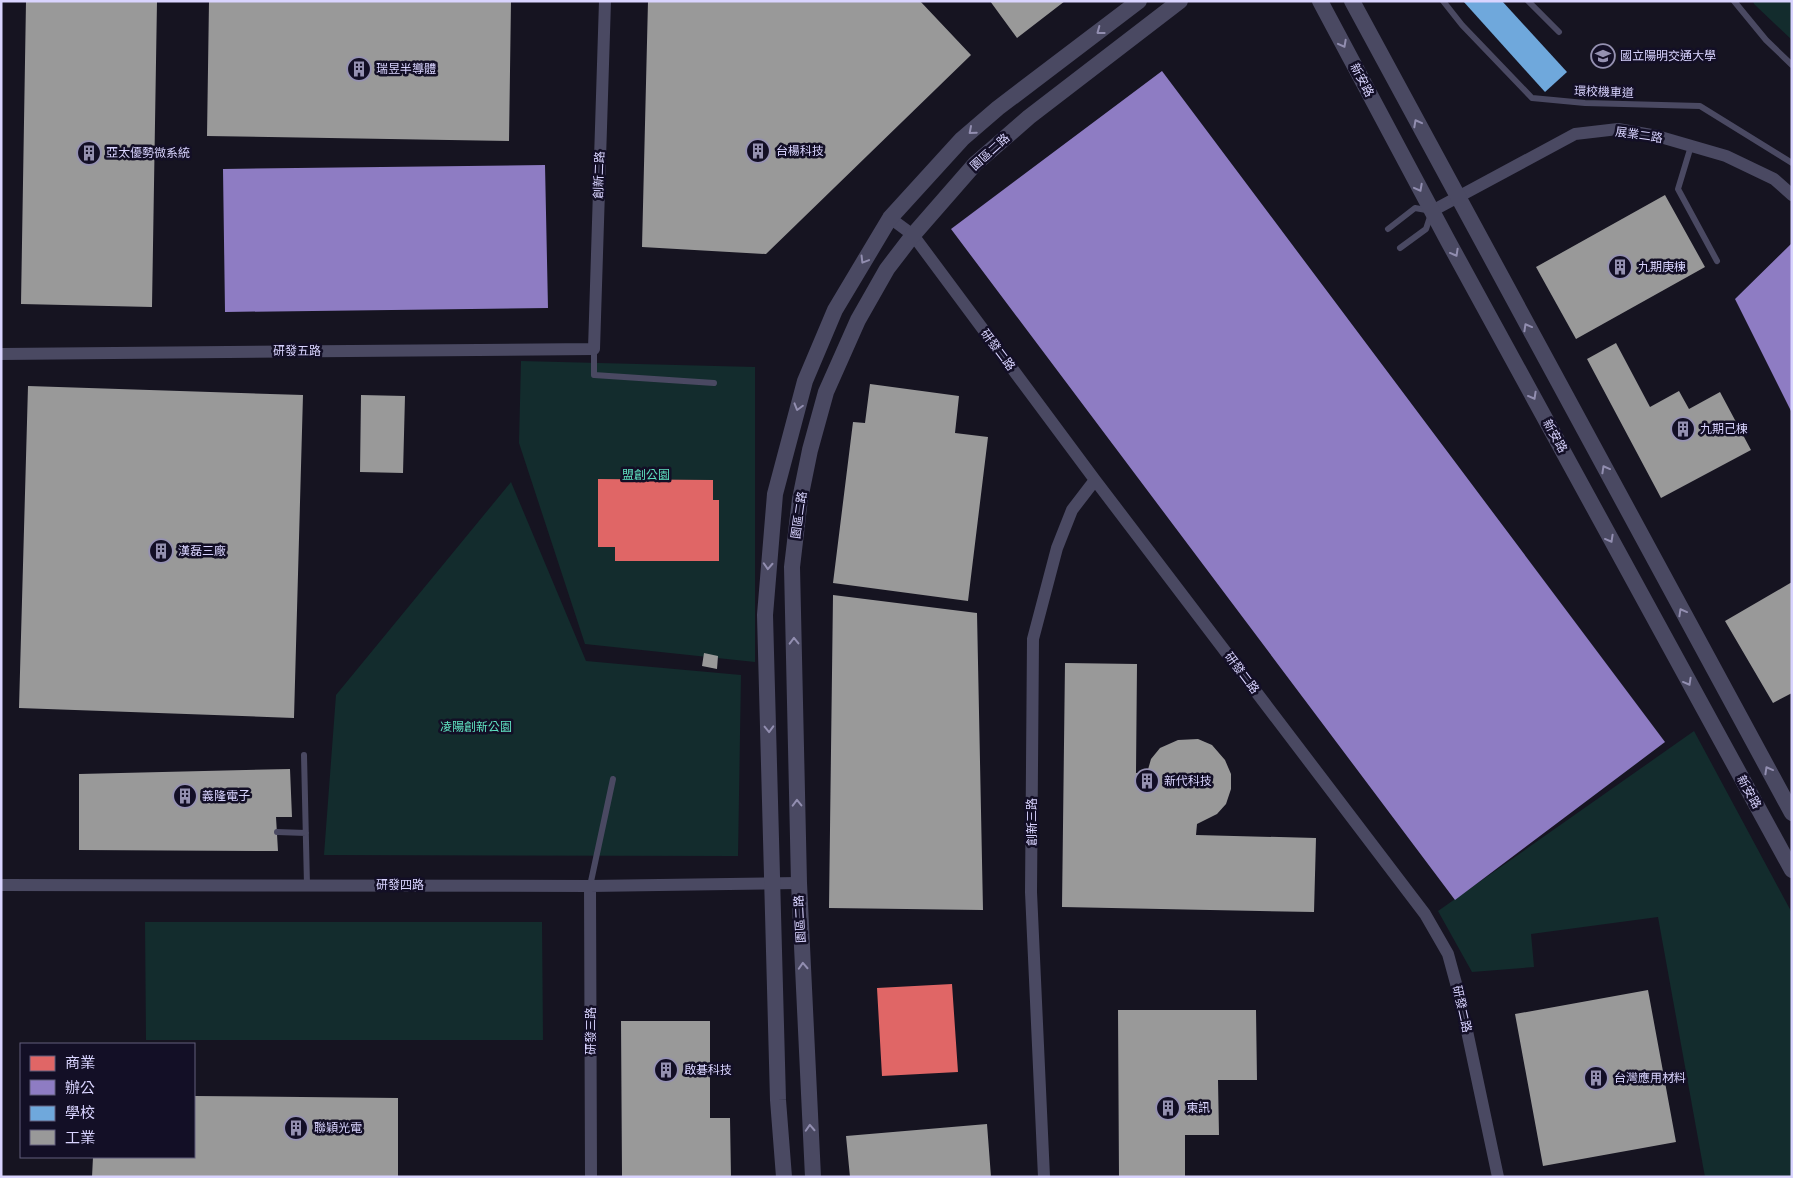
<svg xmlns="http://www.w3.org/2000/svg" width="1793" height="1178" font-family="'DM Sans','Noto Sans TC',sans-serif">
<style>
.green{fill:#132c2d}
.shops{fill:#e06666}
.offices{fill:#8e7cc3}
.schools{fill:#6fa8dc}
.industry{fill:#999}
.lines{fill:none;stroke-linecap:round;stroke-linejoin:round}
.service{stroke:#4a4962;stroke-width:6}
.minor{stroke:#4a4962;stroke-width:12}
.tertiary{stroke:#4a4962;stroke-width:16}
.oneway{stroke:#928eb0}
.labels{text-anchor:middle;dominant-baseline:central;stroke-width:5;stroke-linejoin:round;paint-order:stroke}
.poi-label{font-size:12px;fill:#d9d4ff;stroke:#130f26;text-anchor:start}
.street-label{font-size:12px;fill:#d9d4ff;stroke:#130f26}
.park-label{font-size:12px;fill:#5fe0c0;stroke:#130f26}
</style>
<rect width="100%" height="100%" fill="#161421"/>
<path class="green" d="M 1753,1 L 1792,1 L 1792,40 L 1754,4 Z
M 521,361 L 755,367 L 755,662 L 585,644 L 519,443 Z
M 511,482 L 586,661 L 741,675 L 738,856 L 324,855 L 336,695 Z
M 1694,731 L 1792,913 L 1792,1177 L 1705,1177 L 1658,917 L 1531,934 L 1534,967 L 1472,972 L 1438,911 Z
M 145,922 L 542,922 L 543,1040 L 146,1040 Z"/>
<path class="shops" d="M 598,479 L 713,480 L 713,500 L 719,500 L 719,561 L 615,561 L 615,547 L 598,547 Z
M 952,984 L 958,1072 L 882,1076 L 877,988 Z"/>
<path class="offices" d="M 1162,71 L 1665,742 L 1455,900 L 951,229 Z
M 545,165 L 548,308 L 225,312 L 223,169 Z
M 1792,243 L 1792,413 L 1735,299 Z"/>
<path class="schools" d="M 1463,1 L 1502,1 L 1567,72 L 1545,92 Z"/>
<path class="industry" d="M 26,1 L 157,1 L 152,307 L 21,304 Z
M 209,1 L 511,1 L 509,141 L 207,136 Z
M 648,1 L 920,1 L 971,55 L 766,254 L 642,247 Z
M 990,1 L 1065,1 L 1017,38 Z
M 1665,195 L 1705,267 L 1576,339 L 1536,267 Z
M 1616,343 L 1650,407 L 1679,391 L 1689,409 L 1720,392 L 1751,450 L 1661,498 L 1587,359 Z
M 870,384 L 959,396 L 955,433 L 988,437 L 968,601 L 833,583 L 853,422 L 865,423 Z
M 28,386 L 303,395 L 294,718 L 19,708 Z
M 361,395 L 405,396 L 403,473 L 360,472 Z
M 1792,582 L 1792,693 L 1773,703 L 1725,621 Z
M 833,595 L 977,613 L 983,910 L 829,908 Z
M 704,653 L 718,656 L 717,669 L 702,666 Z
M 1065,663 L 1137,664 L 1136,773 L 1147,773 L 1151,759 L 1160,748 L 1178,740 L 1198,739 L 1212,745 L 1225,760 L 1231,774 L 1231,789 L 1226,804 L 1217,814 L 1197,824 L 1196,835 L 1316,838 L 1314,912 L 1062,907 Z
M 290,769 L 292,817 L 276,817 L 278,851 L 79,850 L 79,774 Z
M 1648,990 L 1676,1142 L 1543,1166 L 1515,1014 Z
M 1118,1010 L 1256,1010 L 1257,1080 L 1218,1080 L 1219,1135 L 1185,1135 L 1185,1177 L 1119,1177 Z
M 621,1021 L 710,1021 L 710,1118 L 730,1118 L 731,1177 L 622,1177 Z
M 194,1096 L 398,1098 L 398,1177 L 92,1177 L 93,1157 L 194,1157 Z
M 987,1124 L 991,1177 L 850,1177 L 846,1136 Z"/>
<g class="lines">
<path class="service" d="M 1443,1 L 1462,25 L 1532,98 L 1585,103 L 1700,106 L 1792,163
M 1528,1 L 1559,32
M 1734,1 L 1766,40 L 1792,65
M 1691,146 L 1678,189 L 1717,261
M 1388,229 L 1415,208 L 1432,211 L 1426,229 L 1400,248
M 594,349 L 594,375 L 714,383
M 304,755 L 307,885
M 277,832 L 306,833
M 590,886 L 613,779"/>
<path class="minor" d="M 1432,211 L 1575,134 L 1618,129 L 1657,136 L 1726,156 L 1774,179 L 1792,195
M 890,218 L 913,235 L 1095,480 L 1425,914 L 1448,954 L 1460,998 L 1498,1177
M 1,354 L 594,349 L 605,1
M 1,885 L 590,886 L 799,883
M 590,886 L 591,1177
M 1044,1177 L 1031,892 L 1033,639 L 1057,548 L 1072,510 L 1095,480"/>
<path class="tertiary" d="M 1320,1 L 1448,241 L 1792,870
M 1352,1 L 1792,813
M 784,1177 L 778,1100 L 765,615 L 775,494 L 805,381 L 835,310 L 890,218 L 962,139 L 998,108 L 1139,1
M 813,1177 L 799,883 L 792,567 L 800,499 L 810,450 L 826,392 L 858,320 L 887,269 L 913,235 L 975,164 L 1029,117 L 1180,1"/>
</g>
<defs><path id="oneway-chevron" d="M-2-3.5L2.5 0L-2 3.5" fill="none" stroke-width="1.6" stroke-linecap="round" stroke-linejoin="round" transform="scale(1.25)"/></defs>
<g class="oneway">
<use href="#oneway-chevron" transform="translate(1100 31) rotate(143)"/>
<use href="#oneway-chevron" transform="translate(1343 44) rotate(62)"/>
<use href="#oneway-chevron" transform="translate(1417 123) rotate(-118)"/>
<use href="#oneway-chevron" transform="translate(972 131) rotate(139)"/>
<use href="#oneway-chevron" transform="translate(1419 188) rotate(62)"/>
<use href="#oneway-chevron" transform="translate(1455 253) rotate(61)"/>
<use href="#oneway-chevron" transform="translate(864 260) rotate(121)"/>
<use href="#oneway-chevron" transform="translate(1527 327) rotate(-119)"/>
<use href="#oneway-chevron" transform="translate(1533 396) rotate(61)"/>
<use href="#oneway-chevron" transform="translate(798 407) rotate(106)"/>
<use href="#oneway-chevron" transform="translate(1605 469) rotate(-119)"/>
<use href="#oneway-chevron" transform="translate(1610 539) rotate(61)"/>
<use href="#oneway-chevron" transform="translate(768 566) rotate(93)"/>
<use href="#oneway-chevron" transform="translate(1682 612) rotate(-119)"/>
<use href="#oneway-chevron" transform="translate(794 641) rotate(-91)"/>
<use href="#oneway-chevron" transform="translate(1688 682) rotate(61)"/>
<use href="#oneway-chevron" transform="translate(769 729) rotate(88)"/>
<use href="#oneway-chevron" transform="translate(1768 770) rotate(-119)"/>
<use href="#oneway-chevron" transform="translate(797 803) rotate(-91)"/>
<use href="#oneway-chevron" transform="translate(803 966) rotate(-93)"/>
<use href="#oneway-chevron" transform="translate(810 1128) rotate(-93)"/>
</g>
<defs>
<g id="university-ring" transform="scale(1.25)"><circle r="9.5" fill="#130f26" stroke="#9591b1" stroke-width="1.5"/><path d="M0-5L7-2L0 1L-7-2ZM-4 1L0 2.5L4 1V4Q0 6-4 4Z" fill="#9591b1"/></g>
<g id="building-ring" transform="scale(1.25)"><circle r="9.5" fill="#130f26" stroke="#9591b1" stroke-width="1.5"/><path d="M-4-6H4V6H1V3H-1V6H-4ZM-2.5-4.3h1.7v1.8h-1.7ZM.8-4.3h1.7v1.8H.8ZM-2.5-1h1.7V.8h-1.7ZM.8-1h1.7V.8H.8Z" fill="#9591b1"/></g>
</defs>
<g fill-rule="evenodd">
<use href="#university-ring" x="1603" y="56"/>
<use href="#building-ring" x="359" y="69"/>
<use href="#building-ring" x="758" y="151"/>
<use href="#building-ring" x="89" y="153"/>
<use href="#building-ring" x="1620" y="267"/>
<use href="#building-ring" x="1683" y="429"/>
<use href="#building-ring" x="161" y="551"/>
<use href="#building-ring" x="1147" y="781"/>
<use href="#building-ring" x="185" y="796"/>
<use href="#building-ring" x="666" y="1070"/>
<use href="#building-ring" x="1596" y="1078"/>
<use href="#building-ring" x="1168" y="1108"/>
<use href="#building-ring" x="296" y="1128"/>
</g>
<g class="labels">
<g class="poi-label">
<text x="1620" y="56">國立陽明交通大學</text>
<text x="376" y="69">瑞昱半導體</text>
<text x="776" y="151">台楊科技</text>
<text x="106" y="153">亞太優勢微系統</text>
<text x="1638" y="267">九期庚棟</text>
<text x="1700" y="429">九期己棟</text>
<text x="178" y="551">漢磊三廠</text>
<text x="1164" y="781">新代科技</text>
<text x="202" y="796">義隆電子</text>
<text x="684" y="1070">啟碁科技</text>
<text x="1614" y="1078">台灣應用材料</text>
<text x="1186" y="1108">東訊</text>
<text x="314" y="1128">聯穎光電</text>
</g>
<g class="street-label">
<text transform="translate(1362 80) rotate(62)">新安路</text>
<text transform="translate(1604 92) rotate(2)">環校機車道</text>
<text transform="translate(1639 135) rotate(8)">展業二路</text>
<text transform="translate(990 152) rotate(-42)">園區二路</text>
<text transform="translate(599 175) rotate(-88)">創新二路</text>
<text transform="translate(998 350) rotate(53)">研發二路</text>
<text x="297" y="351">研發五路</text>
<text transform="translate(1555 436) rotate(61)">新安路</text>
<text transform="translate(799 515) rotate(-82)">園區二路</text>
<text transform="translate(1242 673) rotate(53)">研發二路</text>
<text transform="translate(1749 792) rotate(61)">新安路</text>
<text transform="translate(1032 822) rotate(-90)">創新三路</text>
<text x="400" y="885">研發四路</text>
<text transform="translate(800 919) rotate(-93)">園區二路</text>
<text transform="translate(1462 1009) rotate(77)">研發二路</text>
<text transform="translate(591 1031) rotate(-90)">研發三路</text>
</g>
<g class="park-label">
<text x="646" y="475">盟創公園</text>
<text x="476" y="727">凌陽創新公園</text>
</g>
</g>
<rect width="1793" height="1178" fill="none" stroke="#d9d4ff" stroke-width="5"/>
<rect x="20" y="1043" width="175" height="115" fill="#130f26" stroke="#625e7d"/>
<rect x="30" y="1056" width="25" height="15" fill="#e06666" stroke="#625e7d"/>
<text x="65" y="1068" font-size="15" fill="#d9d4ff">商業</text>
<rect x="30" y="1080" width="25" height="15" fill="#8e7cc3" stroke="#625e7d"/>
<text x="65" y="1093" font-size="15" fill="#d9d4ff">辦公</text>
<rect x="30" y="1106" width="25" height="15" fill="#6fa8dc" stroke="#625e7d"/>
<text x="65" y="1118" font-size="15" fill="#d9d4ff">學校</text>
<rect x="30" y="1130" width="25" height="15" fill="#999999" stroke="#625e7d"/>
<text x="65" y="1143" font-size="15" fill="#d9d4ff">工業</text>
</svg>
